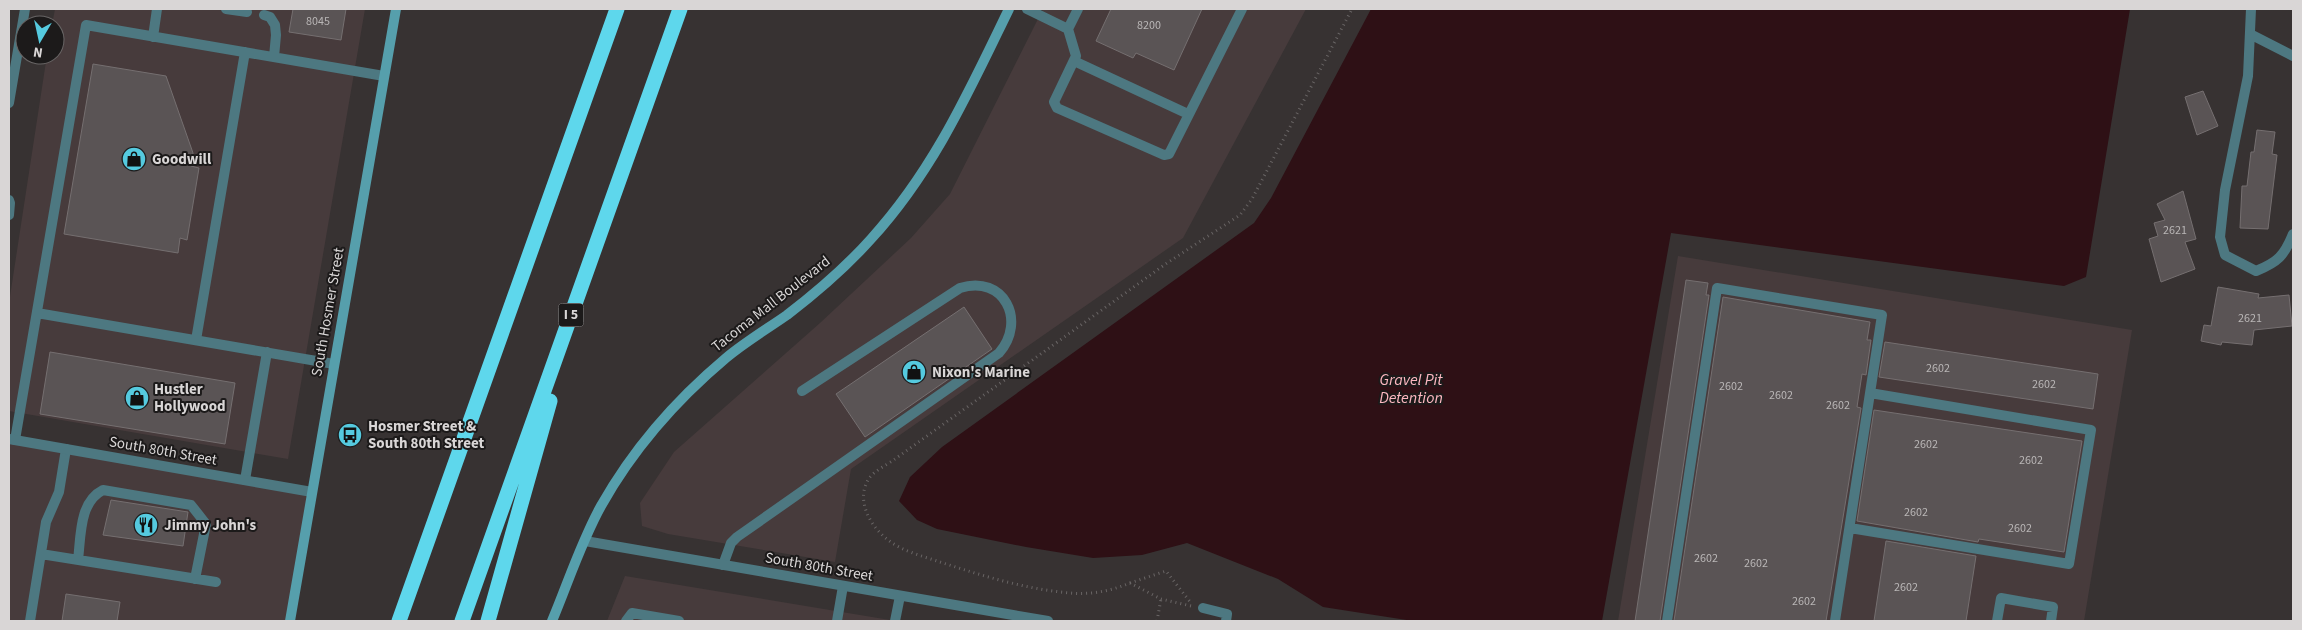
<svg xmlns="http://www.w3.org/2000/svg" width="2302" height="630" font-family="'Source Sans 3',sans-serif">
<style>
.built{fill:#473b3c}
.water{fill:#2e1015}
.building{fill:#5a5455;stroke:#756f70}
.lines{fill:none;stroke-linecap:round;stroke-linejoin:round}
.path{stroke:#696565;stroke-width:3;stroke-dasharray:1 4;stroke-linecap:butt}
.service{stroke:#4d7881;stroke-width:10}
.minor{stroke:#4d7881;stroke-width:10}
.secondary{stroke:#569fac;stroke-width:10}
.motorway{stroke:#5ed7ec;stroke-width:15}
.labels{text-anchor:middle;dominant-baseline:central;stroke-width:4;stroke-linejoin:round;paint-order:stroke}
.number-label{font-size:12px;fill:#b9b6b6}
.shield{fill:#1c1a1a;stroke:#a09e9e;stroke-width:1}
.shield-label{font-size:14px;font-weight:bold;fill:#d9d6d6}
.poi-label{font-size:15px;font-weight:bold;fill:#d9d6d6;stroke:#1c1a1a;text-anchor:start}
.street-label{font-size:15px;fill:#d9d6d6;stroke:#1c1a1a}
.water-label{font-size:16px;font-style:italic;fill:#fcb7c0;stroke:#1c1a1a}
</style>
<rect width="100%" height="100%" fill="#373232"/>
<path class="built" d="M 55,9 L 365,9 L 288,459 L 9,411 L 9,303 L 47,55 L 55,55 L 55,25 L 52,25 Z
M 1043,9 L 1306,9 L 1183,238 L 851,469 L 835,562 L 668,534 L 642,526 L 640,503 L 674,452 L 820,323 L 911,238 L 950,194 Z
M 1678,256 L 2132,330 L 2084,621 L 1618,621 Z
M 9,439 L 312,492 L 290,621 L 9,621 Z
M 625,576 L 896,621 L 607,621 Z"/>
<path class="water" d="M 1371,9 L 2130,9 L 2086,277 L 2064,286 L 1671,233 L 1602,621 L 1413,621 L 1323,607 L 1278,579 L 1187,543 L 1142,555 L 1093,558 L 1026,547 L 937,529 L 917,520 L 899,501 L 910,477 L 942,447 L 1254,223 L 1271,198 Z"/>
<path class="building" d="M 293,9 L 346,9 L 341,40 L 289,32 Z
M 1111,9 L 1202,9 L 1174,70 L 1136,53 L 1133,58 L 1096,41 Z
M 93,64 L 166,76 L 193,153 L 191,166 L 199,168 L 187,240 L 180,238 L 178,253 L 64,234 Z
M 2203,91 L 2218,126 L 2197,135 L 2185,97 Z
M 2257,130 L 2275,132 L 2272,154 L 2277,155 L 2268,229 L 2240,228 L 2242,186 L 2247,186 L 2251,152 L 2254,152 Z
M 2183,191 L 2196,239 L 2185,242 L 2195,269 L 2161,282 L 2149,239 L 2158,236 L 2154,223 L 2165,220 L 2157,204 Z
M 1686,280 L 1708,283 L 1706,295 L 1709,295 L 1660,621 L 1635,621 Z
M 2218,287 L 2259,294 L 2258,298 L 2289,295 L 2292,326 L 2254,330 L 2252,345 L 2222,342 L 2221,345 L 2201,341 L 2204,325 L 2211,326 Z
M 1723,297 L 1870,322 L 1867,340 L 1871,340 L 1866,375 L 1862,374 L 1857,407 L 1861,408 L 1826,621 L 1674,621 Z
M 964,307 L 992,349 L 865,437 L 836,394 Z
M 1885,342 L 2098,374 L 2093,409 L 1879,377 Z
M 50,352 L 235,383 L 225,444 L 40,414 Z
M 1874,410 L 2082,441 L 2064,552 L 1979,539 L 1978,542 L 1857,521 Z
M 111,500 L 188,512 L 183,546 L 103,535 Z
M 1886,541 L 1976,556 L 1966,621 L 1874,621 Z
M 66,594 L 120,602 L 117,621 L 62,621 Z"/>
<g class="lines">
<path class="path" d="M 1130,583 L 1166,571 L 1191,603
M 1191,606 L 1161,599 L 1130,583 C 1111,591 1090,595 1070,593 C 1025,589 983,576 940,562 C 922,556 902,551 888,540 C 870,526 856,501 868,480 C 873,471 887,465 895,459 L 1167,263 L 1240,215 L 1252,199 L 1352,9
M 1157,621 L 1161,599"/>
<path class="service" d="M 226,9 L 247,12
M 1027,9 L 1068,29
M 1078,9 L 1068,29 L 1076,56 L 1054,102 L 1057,108 L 1164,155 L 1169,154 L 1242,9
M 2251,9 L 2248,76 L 2225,190 L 2220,237 L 2225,255 L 2256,271 C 2278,262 2284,256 2293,234
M 264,15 L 270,17 L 275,25 L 276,35 L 274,57
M 2250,34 L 2293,56
M 153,37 L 157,9
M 1074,61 L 1188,114
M 9,103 L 25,9
M 9,200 L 10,203 L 9,215
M 37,313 L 334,364
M 196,340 L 245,52
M 15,440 L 86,25 L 384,76
M 245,480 L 267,352
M 1850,528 L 2069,564 L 2091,430 L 1870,393
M 41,554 L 216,582
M 78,560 C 81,536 79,502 103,490 L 191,505 L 206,524 L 195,579
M 723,565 L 731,543 L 737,537 L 999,353 C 1027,321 1004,274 960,288 L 802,391
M 1203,608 L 1227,614 L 1226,621
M 30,621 L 46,522 L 59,492 L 66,449
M 626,621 L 632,613 L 679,621
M 837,621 L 843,586
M 895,621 L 900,596
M 1667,621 L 1717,288 L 1882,315 L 1835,621
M 1997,621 L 2001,598 L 2053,607 L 2051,621"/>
<path class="minor" d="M 9,439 L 312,492
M 585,541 L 1048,621"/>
<path class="secondary" d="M 290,621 L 396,9
M 552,621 C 568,583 581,542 601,506 C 633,449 676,400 726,358 C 745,342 767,329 787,315 C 817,292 846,267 871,239 C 934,170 969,91 1009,9"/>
<path class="motorway" d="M 399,621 L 617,9
M 462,621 L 680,9
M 488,621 L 550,401"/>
</g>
<defs>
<g id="shop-disc" transform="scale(1.25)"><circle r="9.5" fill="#55cadf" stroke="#1c1a1a"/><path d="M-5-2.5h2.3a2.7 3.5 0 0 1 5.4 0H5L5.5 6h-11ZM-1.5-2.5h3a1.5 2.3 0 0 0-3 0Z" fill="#111"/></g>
<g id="bus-disc" transform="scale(1.25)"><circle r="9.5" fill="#55cadf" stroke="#1c1a1a"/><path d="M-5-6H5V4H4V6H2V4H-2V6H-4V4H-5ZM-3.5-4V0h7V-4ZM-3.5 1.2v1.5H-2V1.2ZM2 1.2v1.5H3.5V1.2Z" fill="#111"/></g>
<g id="restaurant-disc" transform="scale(1.25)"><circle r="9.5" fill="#55cadf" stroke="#1c1a1a"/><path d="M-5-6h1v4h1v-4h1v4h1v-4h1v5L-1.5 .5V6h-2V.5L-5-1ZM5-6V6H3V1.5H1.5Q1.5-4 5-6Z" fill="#111"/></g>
</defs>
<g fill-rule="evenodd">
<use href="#shop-disc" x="134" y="159"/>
<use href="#shop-disc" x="914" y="372"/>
<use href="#shop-disc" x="137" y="398"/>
<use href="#bus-disc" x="350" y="435"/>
<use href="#restaurant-disc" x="146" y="525"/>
</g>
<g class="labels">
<g class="number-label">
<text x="318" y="21">8045</text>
<text x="1149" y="25">8200</text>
<text x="2175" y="230">2621</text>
<text x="2250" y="318">2621</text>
<text x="1938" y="368">2602</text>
<text x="2044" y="384">2602</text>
<text x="1731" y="386">2602</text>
<text x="1781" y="395">2602</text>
<text x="1838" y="405">2602</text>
<text x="1926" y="444">2602</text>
<text x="2031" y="460">2602</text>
<text x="1916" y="512">2602</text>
<text x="2020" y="528">2602</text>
<text x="1706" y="558">2602</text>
<text x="1756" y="563">2602</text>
<text x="1906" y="587">2602</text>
<text x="1804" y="601">2602</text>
</g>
<rect class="shield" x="558.5" y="303.5" width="25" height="23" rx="4"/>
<g class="shield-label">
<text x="571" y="315">I 5</text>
</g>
<g class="poi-label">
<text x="152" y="159">Goodwill</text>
<text x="932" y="372">Nixon's Marine</text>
<text x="154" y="389">Hustler<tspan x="154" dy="17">Hollywood</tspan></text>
<text x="368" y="426">Hosmer Street &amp;<tspan x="368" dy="17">South 80th Street</tspan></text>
<text x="164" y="525">Jimmy John's</text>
</g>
<g class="street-label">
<text transform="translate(771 304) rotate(-38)">Tacoma Mall Boulevard</text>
<text transform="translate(328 312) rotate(-80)">South Hosmer Street</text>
<text transform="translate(163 451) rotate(10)">South 80th Street</text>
<text transform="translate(819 567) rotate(10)">South 80th Street</text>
</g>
<g class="water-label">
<text x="1411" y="380">Gravel Pit<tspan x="1411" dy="18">Detention</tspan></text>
</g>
</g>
<rect width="2302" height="630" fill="none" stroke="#d9d6d6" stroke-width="20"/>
<g transform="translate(40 40) rotate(189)"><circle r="24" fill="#1c1a1a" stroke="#686565"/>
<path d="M0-4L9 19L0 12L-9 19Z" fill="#55cadf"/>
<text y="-8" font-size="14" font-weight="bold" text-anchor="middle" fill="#d9d6d6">N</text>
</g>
</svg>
